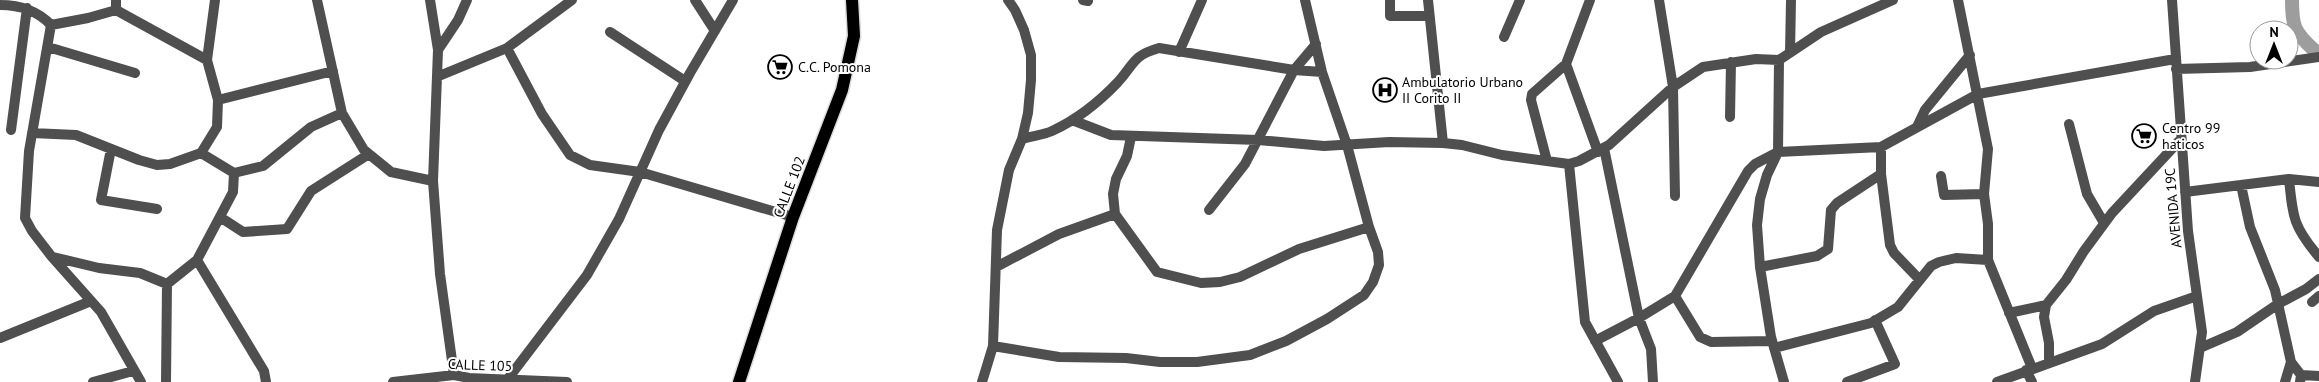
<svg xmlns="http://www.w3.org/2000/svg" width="2319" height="382" font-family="'PT Sans',sans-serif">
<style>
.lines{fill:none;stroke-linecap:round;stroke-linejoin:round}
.river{stroke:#9d9d9d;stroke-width:14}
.major-casing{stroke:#dbdbdb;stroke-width:15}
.minor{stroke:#4f4f4f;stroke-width:10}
.major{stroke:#000;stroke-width:12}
.labels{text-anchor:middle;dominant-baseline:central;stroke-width:4;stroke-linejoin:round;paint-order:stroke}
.poi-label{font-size:14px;fill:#000;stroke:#fff;text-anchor:start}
.street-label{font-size:14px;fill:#000;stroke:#fff}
</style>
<rect width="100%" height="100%" fill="#fff"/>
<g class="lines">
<path class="river" d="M 2292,0 C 2292,26 2294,32 2314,50"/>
<g class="major-casing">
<path id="major" d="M 739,382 L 793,217 L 842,90 L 854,36 L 852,0"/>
</g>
<path class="minor" d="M 116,0 L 116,10 L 207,60
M 317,0 L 342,113 L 364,150 L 391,172 L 433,181
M 430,0 L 438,50 L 433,181 L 440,274 L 454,375
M 695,0 L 715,31
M 1083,0 L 1088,1
M 1390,0 L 1390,16 L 1429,16
M 1428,0 L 1443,143
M 1659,0 L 1673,87 L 1675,196
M 1958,0 L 1988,149 L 1984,194 L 1988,224 L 1988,260 L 2032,368
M 2172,0 L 2188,231 L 2202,332 L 2195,382
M 0,5 C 20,5 37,10 51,25 L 88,18 L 116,10
M 51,25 L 29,151 L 25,218 L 32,231 L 52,257 L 101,312 L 141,382
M 610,32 L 685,81
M 1504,37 L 1520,0
M 48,47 L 135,73
M 507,48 L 542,114 L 570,155 L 590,165 L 640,172 L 793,217
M 438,50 L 458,20 L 467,0
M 1179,52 L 1202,0
M 1790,53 L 1791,0
M 1779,60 L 1778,152 L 1767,175 L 1760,199 L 1757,225 L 1760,267 L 1771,337 L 1784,382
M 1566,64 L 1598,152
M 2176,69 L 2250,67 L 2319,57
M 439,76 L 507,48 L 572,0
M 218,100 L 333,71
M 1730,117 L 1731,62
M 1072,120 L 1111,135 L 1258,140 L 1324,146 L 1389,142 L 1443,143 L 1462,145 L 1502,155 L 1569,164 L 1579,161 L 1609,145 L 1673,87 L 1703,67 L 1756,59 L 1779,60 L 1821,32 L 1893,0
M 2069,124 L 2087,194 L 2104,223
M 1917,127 L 1925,110 L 1970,55
M 11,130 L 27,8
M 32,133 L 76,135 L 139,160 L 157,165 L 170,164 L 201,153 L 217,127 L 218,100 L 207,60 L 215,0
M 1131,137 L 1127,156 L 1116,179 L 1113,194 L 1115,214 L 1157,272 L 1201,283 L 1220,282 L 1240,277 L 1299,249 L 1369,227
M 1022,139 C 1032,136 1043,135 1052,131 C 1076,120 1100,101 1118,82 C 1135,63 1132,56 1159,48 L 1294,70 L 1322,72
M 1881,147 L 1881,174 L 1890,245 L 1894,253 L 1919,279
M 1604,148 L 1639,318 L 1651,349 L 1653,382
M 111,149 L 101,200 L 157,209
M 201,153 L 234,173 L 263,166 L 311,127 L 342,113
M 1547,161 L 1531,100 L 1532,94 L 1566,64 L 1590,0
M 1569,164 L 1585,322 L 1618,382
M 1941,176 L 1944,195 L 1984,194
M 2289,179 C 2293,218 2293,226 2319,257
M 2241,185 L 2250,227 L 2275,290 L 2291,362 L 2285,382
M 2185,192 L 2289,179 L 2319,182
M 1209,210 L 1245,164 L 1294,70 L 1316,44
M 220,217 L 243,232 L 287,229 L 311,191 L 369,154
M 53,257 L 99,268 L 140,273 L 167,284 L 166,382
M 197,260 L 264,371 L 266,382
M 996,267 L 1059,234 L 1115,214
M 1760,267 L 1817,256 L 1828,249 L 1831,210 L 1837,203 L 1881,174
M 167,284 L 197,260 L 233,192 L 234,173
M 1675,296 L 1700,337 L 1711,342 L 1772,341
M 2312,302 L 2319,296
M 2009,313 L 2046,305
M 0,338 L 91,301
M 1595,341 L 1639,318 L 1675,296 L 1748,171 L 1755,164 L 1778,152 L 1881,147 L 1978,94 L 2175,59
M 993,346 L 1059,357 L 1126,358 L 1160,362 L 1197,362 L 1250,355 L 1286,341 L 1327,319 L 1364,295 L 1373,282 L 1379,265 L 1378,252 L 1369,227 L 1347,145 L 1322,72 L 1305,0
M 1774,348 L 1871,323 L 1898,307 L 1931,266 L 1939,262 L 1956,258 L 1988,260
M 2200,348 L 2237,332 L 2278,304 L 2306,289 L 2319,279
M 2049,362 L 2049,343 L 2044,317 L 2046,305 L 2066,280 L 2084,251 L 2112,213 L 2181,139
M 2291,362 L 2301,375 L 2300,382
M 2026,370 L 2032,382
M 2301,375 L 2319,376
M 507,380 L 587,275 L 619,219 L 659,130 L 690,73 L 733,0
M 93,382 L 133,371
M 393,382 L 454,375 L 469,378 L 567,382
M 982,382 L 993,346 L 997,230 L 1009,170 L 1022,139 L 1028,113 L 1031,80 L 1031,55 L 1024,30 L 1015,10 L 1008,0
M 1847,382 L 1895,364 L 1875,320
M 1997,382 L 2102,344 L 2154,311 L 2197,296"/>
<use href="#major" class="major"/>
</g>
<defs>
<g id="supermarket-ring" transform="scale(1.25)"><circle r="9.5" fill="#fff" stroke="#000" stroke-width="1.5"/><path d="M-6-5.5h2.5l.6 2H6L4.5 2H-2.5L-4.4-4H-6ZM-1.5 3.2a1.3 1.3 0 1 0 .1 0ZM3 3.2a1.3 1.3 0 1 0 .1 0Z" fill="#000"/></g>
<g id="hospital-ring" transform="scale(1.25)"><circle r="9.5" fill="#fff" stroke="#000" stroke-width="1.5"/><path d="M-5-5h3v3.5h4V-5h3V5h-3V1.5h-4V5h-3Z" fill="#000"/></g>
</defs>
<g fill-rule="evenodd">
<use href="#supermarket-ring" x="780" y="67"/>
<use href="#hospital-ring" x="1385" y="90"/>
<use href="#supermarket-ring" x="2144" y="136"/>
</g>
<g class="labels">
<g class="poi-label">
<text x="798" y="67">C.C. Pomona</text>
<text x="1402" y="82">Ambulatorio Urbano<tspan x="1402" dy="16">II Corito II</tspan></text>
<text x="2162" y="128">Centro 99<tspan x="2162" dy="16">haticos</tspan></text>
</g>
<g class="street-label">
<text transform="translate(789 187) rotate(-69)">CALLE 102</text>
<text transform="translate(2173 208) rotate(-95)">AVENIDA 19C</text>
<text transform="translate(480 365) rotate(2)">CALLE 105</text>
</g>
</g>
<g transform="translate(2274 45)"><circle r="24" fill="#ffffff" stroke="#999999"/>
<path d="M0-4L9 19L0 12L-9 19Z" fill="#000000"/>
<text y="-8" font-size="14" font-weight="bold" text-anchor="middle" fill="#000000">N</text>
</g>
</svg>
